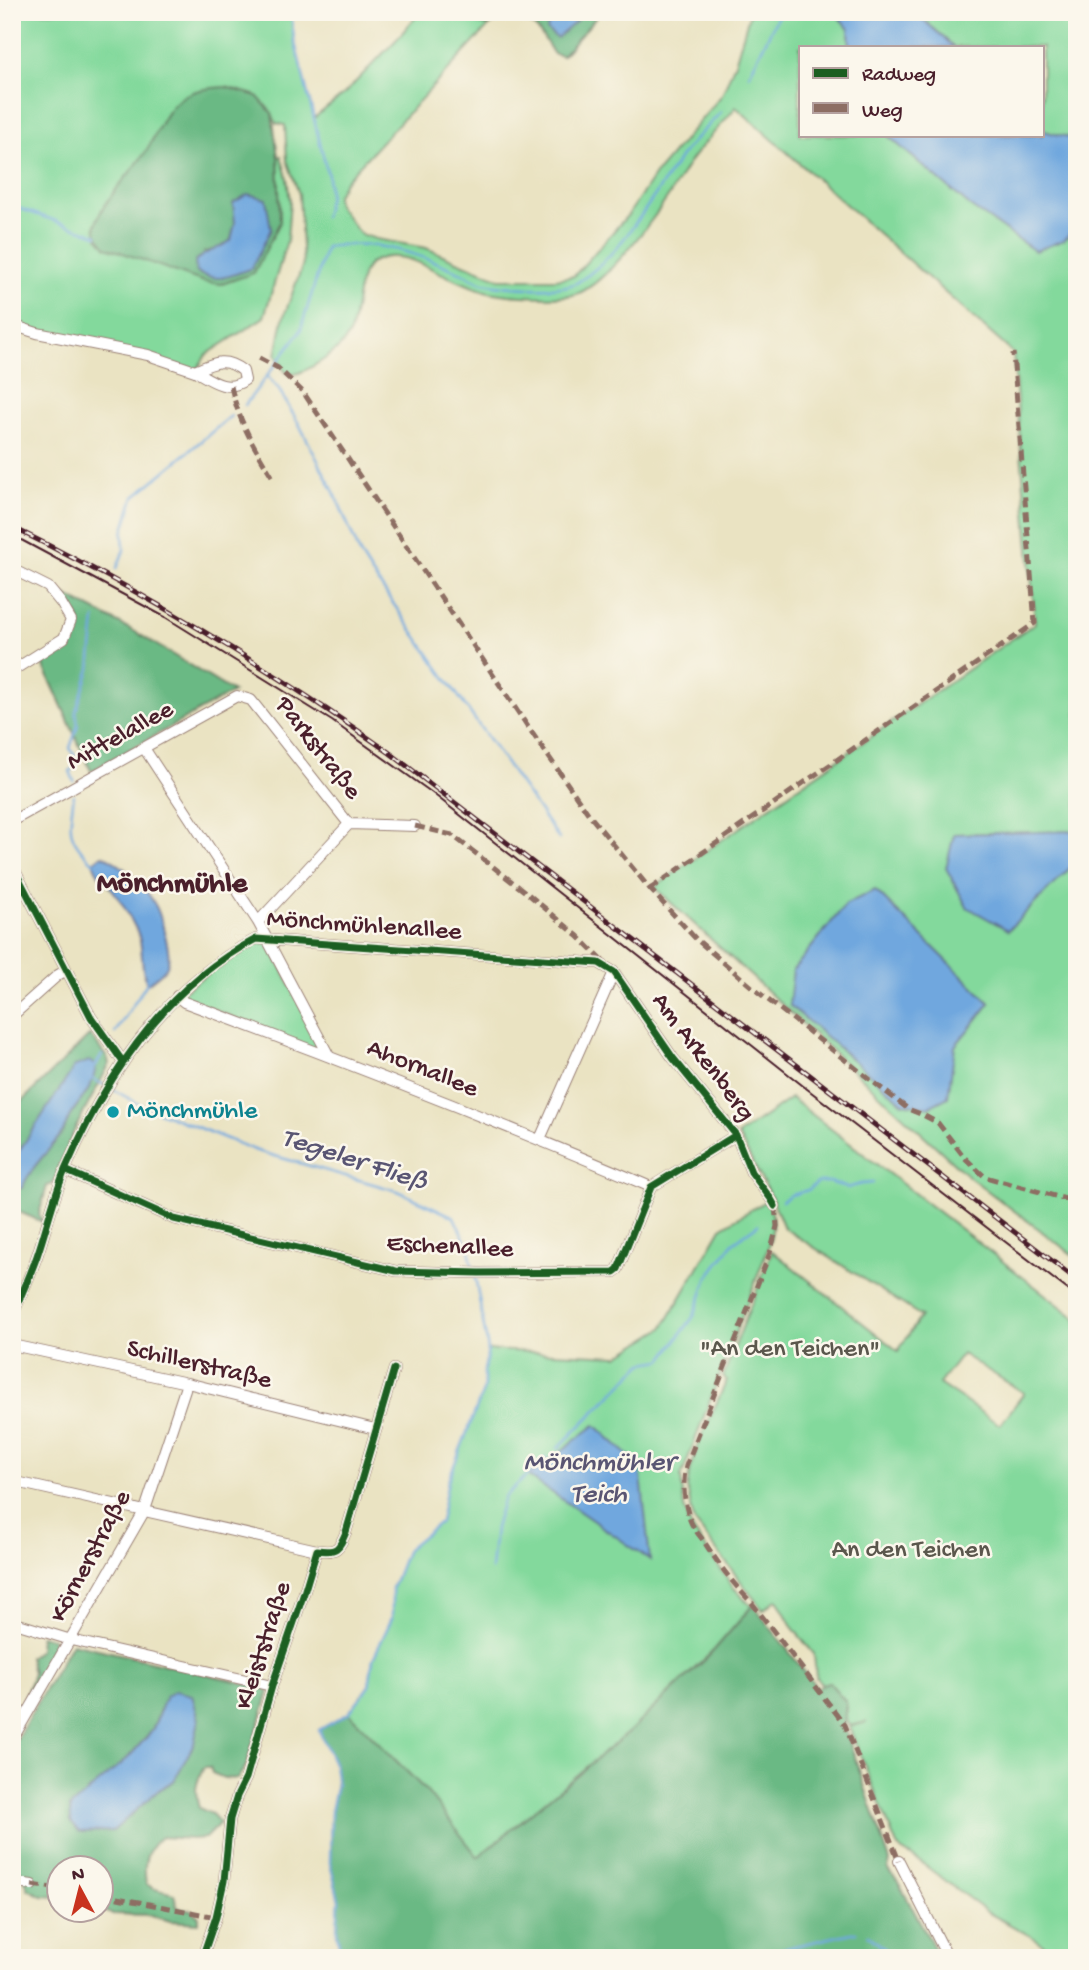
<svg xmlns="http://www.w3.org/2000/svg" width="1089" height="1970" font-family="'Gochi Hand',sans-serif">
<style>
.green{fill:#83d99c;stroke:#667c64;stroke-width:2;fill-rule:evenodd}
.forest{fill:#6ab984;stroke:#5a6c58;stroke-width:2;fill-rule:evenodd}
.water{fill:#6fa7de;stroke:#5c6384;stroke-width:2}
.lines{fill:none;stroke-linecap:round;stroke-linejoin:round}
.stream{stroke:#6fa7de;stroke-width:2.5}
.street-casing{stroke:#9a8176;stroke-width:12}
.street{stroke:#fff;stroke-width:10}
.tram{stroke:#4a1f2b;stroke-width:2}
.rail-casing{stroke:#4a1f2b;stroke-width:5}
.rail{stroke:#fbf7ec;stroke-width:2.5;stroke-dasharray:8;stroke-linecap:butt}
.quiet{stroke:#8d6e63;stroke-width:5;stroke-dasharray:10 5;stroke-linecap:butt}
.cycleway-casing{stroke:#fbf7ec;stroke-width:11}
.cycleway{stroke:#1b5e20;stroke-width:7}
.culture-dot{fill:#0f9aa8;stroke:#fbf7ec;stroke-width:2.5}
.labels{text-anchor:middle;dominant-baseline:central;stroke-width:5;stroke-linejoin:round;paint-order:stroke}
.street-label{font-size:26px;fill:#4a1f2b;stroke:#fbf7ec}
.culture-label{font-size:26px;fill:#0d838f;stroke:#fbf7ec;text-anchor:start}
.park-label{font-size:26px;fill:#5b574d;stroke:#fbf7ec}
.water-label{font-size:28px;font-style:italic;fill:#595573;stroke:#fbf7ec}
.quarter-label{font-size:30px;font-weight:bold;fill:#4a1f2b;stroke:#fbf7ec}
</style>
<rect width="100%" height="100%" fill="#fbf7ec"/>
<filter id="ink" filterUnits="userSpaceOnUse"><feTurbulence type="fractalNoise" baseFrequency=".0143" numOctaves="2"/><feDisplacementMap in="SourceGraphic" scale="14" xChannelSelector="R" yChannelSelector="G"/><feConvolveMatrix kernelMatrix="1 2 1 2 8 2 1 2 1" color-interpolation-filters="sRGB"/></filter>
<filter id="wash" filterUnits="userSpaceOnUse"><feTurbulence type="fractalNoise" baseFrequency=".00686" numOctaves="4" result="noise"/><feDisplacementMap in="SourceGraphic" scale="28" xChannelSelector="R" yChannelSelector="G"/><feGaussianBlur stdDeviation="1.57" result="paint"/><feColorMatrix in="noise" values="0 0 0 0 0 0 0 0 0 0 0 0 0 0 0 0 0 1.4 0 .05"/><feComposite in="paint" operator="in"/></filter>
<g filter="url(#wash)">
<rect width="100%" height="100%" fill="#eae3c2"/>
<path class="green" d="M 12,12 L 291,12 L 294,39 L 314,118 L 344,94 L 396,40 L 420,12 L 458,12 L 466,19 L 489,26 L 344,182 L 336,197 L 337,204 L 360,234 L 376,239 L 426,248 L 500,279 L 556,279 L 574,276 L 628,215 L 656,173 L 722,95 L 736,60 L 750,12 L 835,12 L 849,29 L 850,47 L 800,47 L 800,135 L 887,135 L 970,206 L 1035,251 L 1064,240 L 1077,226 L 1077,831 L 954,834 L 1008,930 L 1077,861 L 1077,1258 L 968,1176 L 654,887 L 1035,623 L 1013,353 L 736,107 C 722,125 705,141 691,160 C 682,173 675,187 666,200 C 648,226 607,281 579,293 C 563,300 508,296 489,292 C 476,289 462,282 449,277 C 426,267 400,248 374,261 C 355,270 358,315 349,334 C 344,345 333,353 323,360 C 313,366 301,374 289,375 L 284,370 L 276,355 L 283,319 L 303,264 L 299,194 L 287,160 L 285,125 L 276,123 L 272,113 L 169,111 L 145,153 L 102,209 L 98,238 L 222,284 L 254,272 L 280,222 L 278,157 L 281,156 L 287,178 L 290,201 L 287,241 L 264,317 L 206,355 L 196,371 L 12,324 ZM 875,890 L 990,1003 L 955,1046 Z
M 903,12 L 1075,12 L 1077,16 L 1077,139 L 1047,132 L 1042,129 L 1042,47 L 954,47 L 918,15 Z
M 256,939 L 268,942 L 327,1055 L 178,995 Z
M 791,1098 L 1077,1319 L 1077,1958 L 1062,1958 L 1036,1939 L 987,1912 L 919,1861 L 898,1848 L 849,1727 L 867,1722 L 849,1726 L 846,1719 L 846,1702 L 829,1682 L 822,1684 L 816,1677 L 814,1654 L 793,1628 L 777,1599 L 763,1610 L 694,1521 L 687,1488 L 690,1469 L 702,1435 L 727,1380 L 723,1377 L 772,1251 L 898,1351 L 921,1316 L 784,1228 L 772,1199 L 738,1135 ZM 962,1354 L 1024,1393 L 1000,1425 L 939,1384 Z
M 767,1200 C 776,1214 773,1232 768,1248 L 681,1477 L 684,1507 L 691,1527 L 734,1588 L 752,1606 L 715,1649 L 630,1731 L 478,1857 L 427,1792 L 349,1713 L 369,1685 L 373,1659 L 392,1618 L 392,1588 L 407,1549 L 440,1522 L 448,1481 L 484,1389 L 484,1371 L 488,1350 L 618,1356 L 663,1328 L 721,1228 Z"/>
<path class="forest" d="M 458,12 L 601,12 L 562,56 L 553,53 C 539,29 534,21 505,15 L 489,26 L 466,19 Z
M 226,87 L 257,96 L 272,113 L 278,157 L 280,222 L 254,273 L 222,284 L 204,282 L 106,247 C 100,240 94,233 96,224 C 99,206 133,170 145,153 C 157,135 164,108 184,96 C 196,89 212,88 226,87 ZM 235,223 L 252,268 L 205,252 L 220,248 L 231,240 Z
M 65,595 L 134,631 L 233,692 L 91,771 L 42,662 L 71,643 L 80,620 Z
M 90,1035 L 108,1059 L 109,1065 L 74,1131 L 53,1184 L 47,1186 L 39,1214 L 43,1222 L 12,1209 L 12,1189 L 22,1188 L 29,1173 L 63,1132 L 69,1117 L 88,1090 L 17,1154 L 12,1170 L 12,1111 Z
M 753,1605 L 817,1688 L 829,1682 L 846,1702 L 844,1726 L 890,1861 L 888,1869 L 898,1882 L 940,1958 L 341,1958 L 337,1931 L 339,1900 L 330,1863 L 331,1812 L 337,1783 L 334,1763 L 319,1730 L 349,1713 L 427,1792 L 478,1857 L 630,1731 L 710,1655 Z
M 40,1636 L 52,1638 L 57,1646 L 31,1698 L 25,1698 L 33,1673 L 29,1657 L 39,1650 Z
M 72,1643 L 265,1688 L 269,1692 L 246,1766 L 237,1779 L 224,1778 L 212,1773 L 210,1767 L 204,1767 C 195,1785 194,1790 199,1808 L 212,1814 L 220,1823 L 205,1838 L 192,1839 L 161,1837 C 145,1851 143,1863 146,1884 L 155,1889 L 174,1894 L 177,1907 L 192,1910 L 199,1917 L 199,1923 L 170,1921 L 151,1915 L 111,1914 L 102,1910 L 102,1868 L 60,1868 L 59,1897 L 42,1896 L 28,1889 L 24,1877 L 12,1876 L 12,1747 ZM 159,1712 L 174,1781 L 161,1788 L 128,1758 L 152,1731 Z"/>
<path class="water" d="M 545,12 L 575,12 L 577,21 L 557,38 L 547,30 L 549,22 Z
M 902,12 L 918,15 L 954,47 L 850,47 L 849,29 L 835,13 Z
M 1042,129 L 1047,132 L 1077,139 L 1077,226 L 1064,240 L 1035,251 L 970,206 L 887,135 L 1042,135 Z
M 248,194 L 266,199 L 271,229 L 252,268 C 230,276 218,284 196,272 L 195,261 C 207,250 218,250 231,240 L 235,223 L 233,203 Z
M 1077,831 L 1077,861 L 1008,930 L 967,907 L 946,868 L 954,834 Z
M 102,855 C 120,862 145,886 154,903 C 161,913 163,928 166,939 C 168,947 170,959 167,966 C 162,974 154,979 147,984 C 139,967 145,948 137,931 C 131,919 123,904 115,893 C 106,880 98,878 93,862 Z
M 875,890 L 990,1003 L 955,1046 L 948,1097 L 929,1107 L 903,1103 L 789,1005 L 793,970 L 846,904 Z
M 89,1061 L 96,1065 C 93,1089 84,1095 71,1114 C 67,1120 66,1128 61,1134 C 47,1154 32,1165 22,1188 L 12,1189 L 12,1170 L 17,1154 L 75,1066 Z
M 595,1425 L 640,1466 L 650,1560 L 528,1476 Z
M 175,1691 L 192,1695 L 199,1720 L 194,1744 L 174,1781 L 161,1788 L 113,1831 L 79,1832 L 71,1822 L 70,1807 L 128,1758 L 152,1731 L 166,1696 Z"/>
<g class="lines">
<path class="stream" d="M 291,12 L 294,39 L 328,175 L 329,196 L 324,217
M 749,75 L 780,12
M 12,206 L 97,235
M 267,376 L 278,388 L 300,426 L 335,494 L 361,556 L 371,572 L 559,839
M 245,405 L 300,332 L 326,247 C 376,238 419,254 464,274 C 470,277 477,281 483,283 C 504,287 560,293 578,282 C 623,254 654,193 685,151 C 696,137 709,125 721,112
M 117,568 L 124,550 L 123,533 L 134,497 L 231,416
M 74,781 L 70,771 L 75,767 L 77,760 L 70,748 L 78,725 L 76,711 L 90,669 L 95,619
M 74,795 C 69,829 66,838 94,863
M 115,1033 L 147,983
M 95,1067 L 102,1055
M 93,1079 L 106,1086
M 112,1089 L 139,1104 L 257,1151 L 398,1191 L 454,1217 L 469,1249 L 473,1270
M 782,1201 L 791,1195 L 808,1190 L 819,1182 L 830,1182 L 847,1188 L 861,1184 L 873,1183
M 558,1448 L 643,1363 L 662,1360 L 694,1316 L 708,1277 L 733,1243 L 758,1225
M 491,1570 L 495,1528 L 504,1497 L 546,1458
M 868,1935 L 896,1958
M 341,1958 L 337,1931 L 339,1900 L 330,1863 L 331,1812 L 337,1784 L 334,1763 L 319,1730 L 349,1713 L 369,1686 L 373,1659 L 392,1618 L 392,1588 L 407,1549 L 440,1522 L 448,1481 L 484,1389 L 484,1371 L 488,1350 L 475,1276
M 772,1958 L 777,1950 L 856,1932"/>
</g>
</g>
<g filter="url(#ink)">
<g class="lines">
<g class="street-casing">
<path id="street" d="M 12,325 L 37,333 L 148,355 L 195,371 C 215,362 225,357 243,371 L 245,380 C 227,393 212,381 195,371
M 12,569 L 48,587 L 61,603 L 71,620 L 64,638 L 12,671
M 144,748 L 258,922 L 329,1056
M 12,821 L 237,696 L 251,700 L 349,824
M 12,865 L 91,1017 L 123,1062
M 258,922 L 349,824 L 415,826
M 177,996 L 184,1002 C 341,1060 497,1121 651,1187
M 12,1016 L 58,975 L 65,971
M 540,1139 L 614,972
M 65,1170 L 174,1219 L 396,1271 L 479,1273 L 614,1272 L 618,1269 L 651,1187 L 736,1135
M 12,1316 C 21,1296 30,1276 37,1256 C 47,1227 53,1198 65,1170 C 105,1078 165,986 256,939 L 599,963 L 614,972 L 673,1058 L 736,1135 L 751,1172 L 771,1199 L 775,1206
M 12,1345 L 187,1383 L 375,1429
M 12,1481 L 317,1550
M 12,1622 L 71,1640 L 272,1686
M 12,1740 L 145,1510 L 187,1383
M 899,1861 L 948,1958
M 12,1882 L 32,1885
M 202,1958 L 216,1917 L 224,1881 L 230,1819 L 237,1796 L 246,1778 L 272,1686 L 304,1593 L 317,1550 C 337,1553 339,1549 346,1532 L 394,1369"/>
</g>
<use href="#street" class="street"/>
<path class="tram" d="M 12,535 L 165,617 L 332,721 L 431,792 L 802,1085 L 1077,1297"/>
<g class="rail-casing">
<path id="rail" d="M 12,527 C 144,592 270,668 390,753 L 1077,1280"/>
</g>
<use href="#rail" class="rail"/>
<path class="quiet" d="M 259,358 L 278,368 L 303,392 L 528,727 L 590,816 L 650,889 L 696,939 L 758,992 L 908,1109 L 923,1115 L 938,1123 L 965,1158 L 985,1177 L 1077,1202
M 231,386 C 238,420 254,447 272,476
M 415,826 L 452,835 L 528,894 L 578,936 L 605,963
M 650,889 L 1035,623 L 1013,353
M 775,1206 L 777,1226 L 771,1250 L 686,1466 C 682,1484 684,1502 690,1520 C 693,1528 700,1536 705,1543 C 719,1565 734,1585 752,1603 L 845,1725 L 899,1861
M 32,1885 L 60,1889
M 102,1895 L 216,1917"/>
<g class="cycleway-casing">
<path id="cycleway" d="M 12,865 L 91,1017 L 123,1062
M 65,1170 L 174,1219 L 396,1271 L 479,1273 L 614,1272 L 618,1269 L 651,1187 L 736,1135
M 12,1316 C 21,1296 30,1276 37,1256 C 47,1227 53,1198 65,1170 C 105,1078 165,986 256,939 L 599,963 L 614,972 L 673,1058 L 736,1135 L 751,1172 L 771,1199 L 775,1206
M 202,1958 L 216,1917 L 224,1881 L 230,1819 L 237,1796 L 246,1778 L 272,1686 L 304,1593 L 317,1550 C 337,1553 339,1549 346,1532 L 394,1369"/>
</g>
<use href="#cycleway" class="cycleway"/>
</g>
</g>
<circle class="culture-dot" cx="113" cy="1112" r="7"/>
<g class="labels">
<g class="street-label">
<text transform="translate(121 737) rotate(-29)">Mittelallee</text>
<text transform="translate(317 749) rotate(52)">Parkstraße</text>
<text transform="translate(364 927) rotate(4)">Mönchmühlenallee</text>
<text transform="translate(702 1058) rotate(53)">Am Arkenberg</text>
<text transform="translate(422 1070) rotate(22)">Ahornallee</text>
<text transform="translate(450 1248) rotate(3)">Eschenallee</text>
<text transform="translate(199 1366) rotate(13)">Schillerstraße</text>
<text transform="translate(92 1557) rotate(-62)">Körnerstraße</text>
<text transform="translate(265 1646) rotate(-72)">Kleiststraße</text>
</g>
<g class="culture-label">
<text x="127" y="1112">Mönchmühle</text>
</g>
<g class="park-label">
<text x="790" y="1350">"An den Teichen"</text>
<text x="911" y="1551">An den Teichen</text>
</g>
<g class="water-label">
<text transform="translate(354 1161) rotate(18)">Tegeler Fließ</text>
<text x="599" y="1463">Mönchmühler<tspan x="599" dy="32">Teich</tspan></text>
</g>
<g class="quarter-label">
<text x="172" y="885">Mönchmühle</text>
</g>
</g>
<rect width="1089" height="1970" fill="none" stroke="#fbf7ec" stroke-width="42"/>
<rect x="799" y="46" width="245" height="91" fill="#fbf7ec" stroke="#b4a19f" stroke-width="2"/>
<rect x="813" y="68" width="35" height="10" fill="#1b5e20" stroke="#b4a19f" stroke-width="2"/>
<text x="862" y="80" font-size="21" fill="#4a1f2b">Radweg</text>
<rect x="813" y="103" width="35" height="10" fill="#8d6e63" stroke="#b4a19f" stroke-width="2"/>
<text x="862" y="116" font-size="21" fill="#4a1f2b">Weg</text>
<g transform="translate(80 1889) rotate(353)"><circle r="33" fill="#fbf7ec" stroke="#b4a19f" stroke-width="2"/>
<path d="M0-5L12 26L0 18L-12 26Z" fill="#c8321e"/>
<text y="-10" font-size="19" font-weight="bold" text-anchor="middle" fill="#4a1f2b">N</text>
</g>
</svg>
